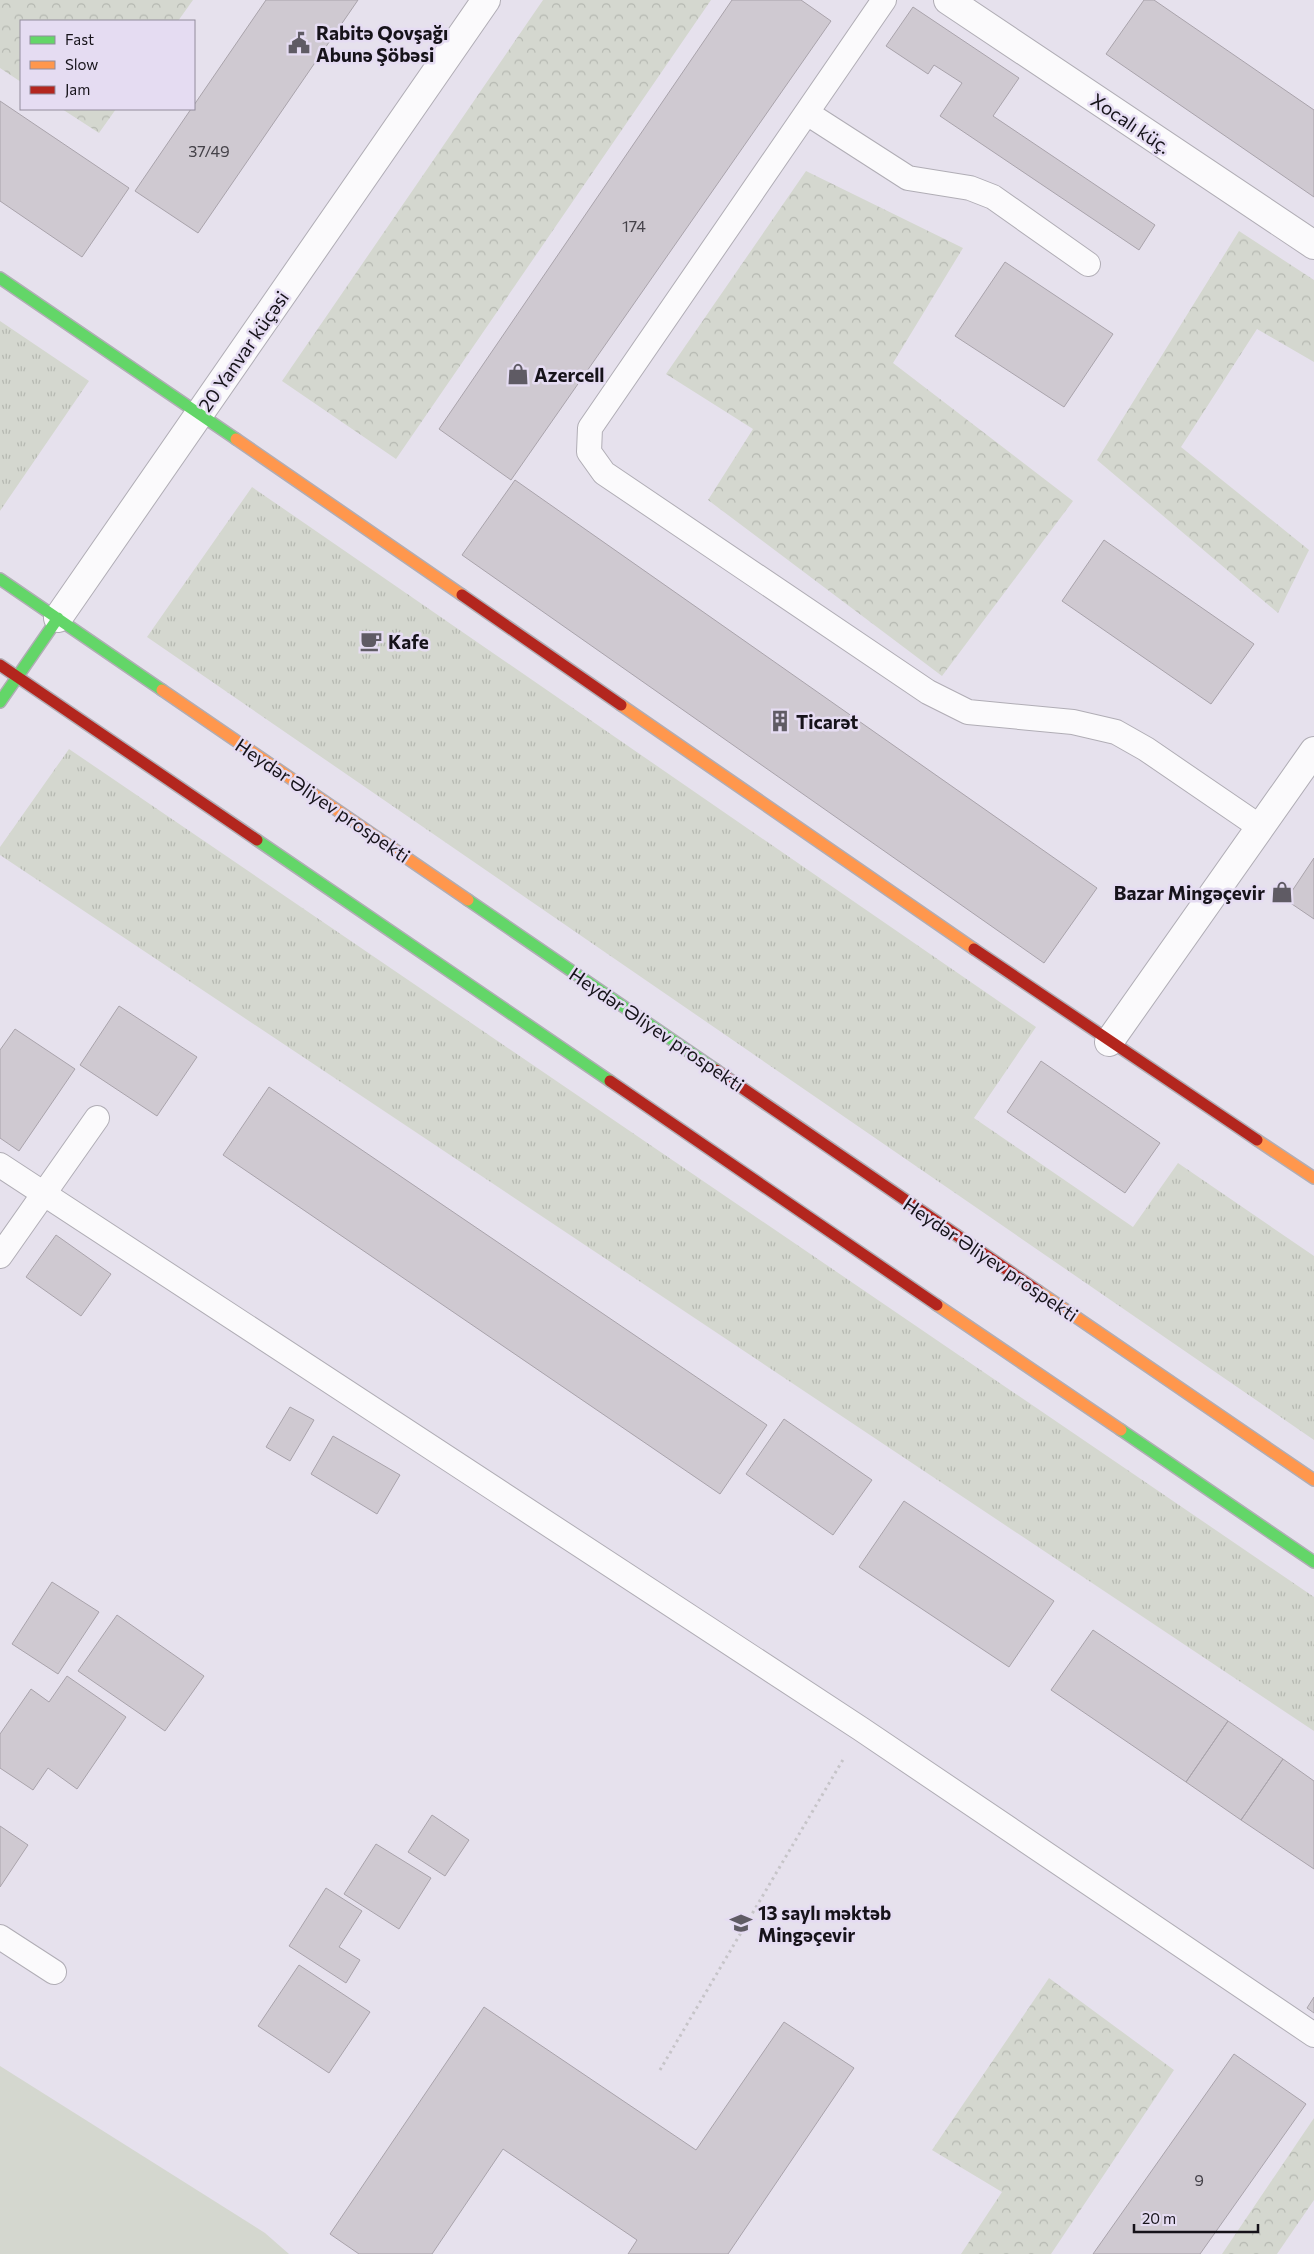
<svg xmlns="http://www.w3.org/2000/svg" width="1314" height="2254" font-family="Commissioner,sans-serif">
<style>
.grass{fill:url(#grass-tufts)}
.forest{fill:url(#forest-crowns)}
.pitch{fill:#d4d7cf}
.building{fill:#cfc9d1;stroke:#a9a3ab}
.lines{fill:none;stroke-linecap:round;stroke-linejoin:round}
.lane-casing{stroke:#b0adb5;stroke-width:26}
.street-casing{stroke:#b0adb5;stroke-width:30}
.fast-casing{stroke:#b0adb5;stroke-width:14}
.slow-casing{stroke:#b0adb5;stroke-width:14}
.jam-casing{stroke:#b0adb5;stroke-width:14}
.path{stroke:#c6c4c8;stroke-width:3;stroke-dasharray:2.5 4;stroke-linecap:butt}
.lane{stroke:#fbfafc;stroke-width:24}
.street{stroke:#fbfafc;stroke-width:28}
.fast{stroke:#63d668;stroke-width:11}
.slow{stroke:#ff974d;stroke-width:11}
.jam{stroke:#b3261e;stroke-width:11}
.labels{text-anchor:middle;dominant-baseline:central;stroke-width:5;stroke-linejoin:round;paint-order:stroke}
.number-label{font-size:16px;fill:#454249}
.poi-label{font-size:19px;font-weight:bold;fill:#16131a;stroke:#e5dcf2;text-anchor:start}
.street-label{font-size:19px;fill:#16131a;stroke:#e5dcf2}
</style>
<defs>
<pattern id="grass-tufts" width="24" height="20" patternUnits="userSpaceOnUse" patternTransform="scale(1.25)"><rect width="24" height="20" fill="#d4d7cf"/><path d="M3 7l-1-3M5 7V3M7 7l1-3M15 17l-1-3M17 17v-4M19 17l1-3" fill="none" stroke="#b5b8b1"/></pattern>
<pattern id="forest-crowns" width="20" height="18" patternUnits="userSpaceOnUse" patternTransform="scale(1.25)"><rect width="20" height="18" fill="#d4d7cf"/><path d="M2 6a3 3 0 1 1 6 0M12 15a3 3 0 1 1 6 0" fill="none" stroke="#b5b8b1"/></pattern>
</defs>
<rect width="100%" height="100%" fill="#e6e1ed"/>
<path class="grass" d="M 0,321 L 89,381 L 0,511 Z
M 252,487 L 1036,1027 L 974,1118 L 1133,1227 L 1178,1163 L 1314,1256 L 1314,1440 L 147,637 Z
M 69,749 L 1314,1597 L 1314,1731 L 0,855 L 0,847 Z"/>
<path class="forest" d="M 0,0 L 193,0 L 178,21 L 21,21 L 21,82 L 0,68 Z
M 543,0 L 711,0 L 396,459 L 282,381 Z
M 62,109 L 116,109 L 99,133 Z
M 806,171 L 963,248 L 893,363 L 1073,501 L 942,676 L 708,500 L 753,429 L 666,374 Z
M 1239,231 L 1314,280 L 1314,362 L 1257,329 L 1181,447 L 1309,550 L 1278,613 L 1097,460 Z
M 1049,1978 L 1174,2070 L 1051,2254 L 961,2254 L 1002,2192 L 932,2150 Z
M 1314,2118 L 1314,2200 L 1277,2254 L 1222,2254 Z"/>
<path class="pitch" d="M 0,2066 L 265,2233 L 289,2254 L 0,2254 Z"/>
<path class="building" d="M 266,0 L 358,0 L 198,233 L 135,191 L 191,109 L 194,109 L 194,105 Z
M 732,0 L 801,0 L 831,21 L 511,480 L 439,429 Z
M 1144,0 L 1154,0 L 1314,110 L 1314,197 L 1106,54 Z
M 913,7 L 1019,78 L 993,116 L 1155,225 L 1139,250 L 940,116 L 962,83 L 934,65 L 928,74 L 886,46 Z
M 0,101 L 129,188 L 82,257 L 0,201 Z
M 1005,262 L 1113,334 L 1064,407 L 955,336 Z
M 515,480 L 1097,888 L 1044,963 L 462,555 Z
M 1104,540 L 1254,644 L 1211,704 L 1062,601 Z
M 1314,858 L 1314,919 L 1286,900 Z
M 119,1006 L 197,1057 L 157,1116 L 80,1065 Z
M 15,1029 L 75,1069 L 19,1151 L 0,1138 L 0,1050 Z
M 1041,1061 L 1160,1143 L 1125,1193 L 1007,1112 Z
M 269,1087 L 767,1425 L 720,1494 L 223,1155 Z
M 56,1235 L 111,1274 L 81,1316 L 26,1277 Z
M 290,1407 L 314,1420 L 290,1461 L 266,1447 Z
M 784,1419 L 872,1480 L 833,1535 L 746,1474 Z
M 333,1436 L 400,1475 L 377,1514 L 311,1474 Z
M 904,1501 L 1054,1601 L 1009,1667 L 859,1567 Z
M 52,1582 L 99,1612 L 58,1674 L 12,1644 Z
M 117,1615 L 204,1676 L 165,1731 L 78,1671 Z
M 1093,1630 L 1228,1721 L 1186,1782 L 1051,1690 Z
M 67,1676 L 126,1717 L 77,1789 L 48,1768 L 33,1790 L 0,1768 L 0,1734 L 31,1689 L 49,1702 Z
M 1228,1721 L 1283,1759 L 1241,1820 L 1186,1782 Z
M 1283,1759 L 1314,1781 L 1314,1869 L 1241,1820 Z
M 432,1815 L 469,1840 L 445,1876 L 408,1852 Z
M 0,1826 L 28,1845 L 0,1887 Z
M 376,1844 L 431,1878 L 399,1929 L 344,1894 Z
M 326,1888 L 362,1911 L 339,1947 L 360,1960 L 346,1983 L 289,1946 Z
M 299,1965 L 370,2012 L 329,2073 L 258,2026 Z
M 1314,1997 L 1314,2013 L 1307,2008 Z
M 484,2007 L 696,2150 L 784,2022 L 854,2068 L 728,2254 L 628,2254 L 637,2240 L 503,2149 L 432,2254 L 359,2254 L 330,2234 Z
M 1234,2054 L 1306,2104 L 1200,2254 L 1093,2254 Z"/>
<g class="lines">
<g class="lane-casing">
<path id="lane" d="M 884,0 L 590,428 L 589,452 L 604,473 L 928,692 L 968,712 L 1073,722 L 1116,732 L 1146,749 L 1260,827
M 807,113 L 908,178 L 970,188 L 993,197 L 1088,264
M 0,1165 L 861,1729 L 1314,2035
M 0,1256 L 97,1118
M 0,1937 L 54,1972"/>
</g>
<g class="street-casing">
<path id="street" d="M 948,0 L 1314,245
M 58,618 L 486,0
M 1109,1042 L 1314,751"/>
</g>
<g class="fast-casing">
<path id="fast" d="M 0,278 L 236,439
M 0,579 L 162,690
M 0,702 L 58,618
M 257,840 L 610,1081
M 468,900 L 716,1070
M 1121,1430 L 1314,1562"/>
</g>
<g class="slow-casing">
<path id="slow" d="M 236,439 L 462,595
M 162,690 L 468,900
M 621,705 L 974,949
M 1257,1140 L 1314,1178
M 1038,1291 L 1314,1480
M 937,1305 L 1121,1430"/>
</g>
<g class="jam-casing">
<path id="jam" d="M 462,595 L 621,705
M 0,665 L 257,840
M 974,949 L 1257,1140
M 716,1070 L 1038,1291
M 610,1081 L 937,1305"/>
</g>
<path class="path" d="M 660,2070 L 844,1758"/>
<use href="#lane" class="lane"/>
<use href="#street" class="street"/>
<use href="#fast" class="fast"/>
<use href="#slow" class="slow"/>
<use href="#jam" class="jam"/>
</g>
<defs>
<g id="civic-bare" transform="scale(1.725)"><path d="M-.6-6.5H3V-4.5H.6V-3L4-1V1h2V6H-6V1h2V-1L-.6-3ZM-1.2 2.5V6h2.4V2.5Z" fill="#5f5b64" stroke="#e5dcf2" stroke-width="2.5" paint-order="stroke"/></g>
<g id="shop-bare" transform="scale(1.725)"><path d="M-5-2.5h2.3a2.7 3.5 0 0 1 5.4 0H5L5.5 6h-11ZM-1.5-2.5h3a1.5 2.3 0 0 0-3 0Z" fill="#5f5b64" stroke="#e5dcf2" stroke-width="2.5" paint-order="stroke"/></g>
<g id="cafe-bare" transform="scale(1.725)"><path d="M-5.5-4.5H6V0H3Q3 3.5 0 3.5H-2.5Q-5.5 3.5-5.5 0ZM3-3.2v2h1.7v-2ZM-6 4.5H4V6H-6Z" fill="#5f5b64" stroke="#e5dcf2" stroke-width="2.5" paint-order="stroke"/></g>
<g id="building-bare" transform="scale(1.725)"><path d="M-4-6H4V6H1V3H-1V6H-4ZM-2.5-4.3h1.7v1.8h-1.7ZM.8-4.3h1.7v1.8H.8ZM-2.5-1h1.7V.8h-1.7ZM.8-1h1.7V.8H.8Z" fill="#5f5b64" stroke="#e5dcf2" stroke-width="2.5" paint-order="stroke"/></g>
<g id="school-bare" transform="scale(1.725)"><path d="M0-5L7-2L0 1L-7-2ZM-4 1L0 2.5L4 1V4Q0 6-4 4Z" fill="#5f5b64" stroke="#e5dcf2" stroke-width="2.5" paint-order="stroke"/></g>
</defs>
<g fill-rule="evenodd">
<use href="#civic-bare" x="299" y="43"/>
<use href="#shop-bare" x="518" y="374"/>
<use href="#cafe-bare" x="371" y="641"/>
<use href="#building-bare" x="780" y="721"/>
<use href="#shop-bare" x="1282" y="892"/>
<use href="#school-bare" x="741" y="1923"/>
</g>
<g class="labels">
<g class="number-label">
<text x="209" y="150">37/49</text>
<text x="634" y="225">174</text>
<text x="1199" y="2179">9</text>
</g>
<g class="poi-label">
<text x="316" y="32">Rabitə Qovşağı<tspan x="316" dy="22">Abunə Şöbəsi</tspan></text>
<text x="534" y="374">Azercell</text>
<text x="388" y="641">Kafe</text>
<text x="796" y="721">Ticarət</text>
<text x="1265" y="892" text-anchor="end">Bazar Mingəçevir</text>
<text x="758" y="1912">13 saylı məktəb<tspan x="758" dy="22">Mingəçevir</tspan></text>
</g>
<g class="street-label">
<text transform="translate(1131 123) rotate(34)">Xocalı küç.</text>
<text transform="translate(243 351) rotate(-55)">20 Yanvar küçəsi</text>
<text transform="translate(323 800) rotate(34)">Heydər Əliyev prospekti</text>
<text transform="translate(657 1029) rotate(34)">Heydər Əliyev prospekti</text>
<text transform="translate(991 1259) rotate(34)">Heydər Əliyev prospekti</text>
</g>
</g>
<rect x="20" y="20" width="175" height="90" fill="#e5dcf2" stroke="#928c9c"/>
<rect x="30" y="36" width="25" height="8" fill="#63d668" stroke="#928c9c"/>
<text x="65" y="45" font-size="15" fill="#16131a">Fast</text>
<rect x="30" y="61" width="25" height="8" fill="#ff974d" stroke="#928c9c"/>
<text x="65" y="70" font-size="15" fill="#16131a">Slow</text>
<rect x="30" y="86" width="25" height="8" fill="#b3261e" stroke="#928c9c"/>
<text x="65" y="95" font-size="15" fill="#16131a">Jam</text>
<path d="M1134 2224v8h124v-8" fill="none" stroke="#16131a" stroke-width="2.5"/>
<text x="1142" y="2224" font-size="15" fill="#16131a" stroke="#e5dcf2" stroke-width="4" paint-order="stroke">20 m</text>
</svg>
